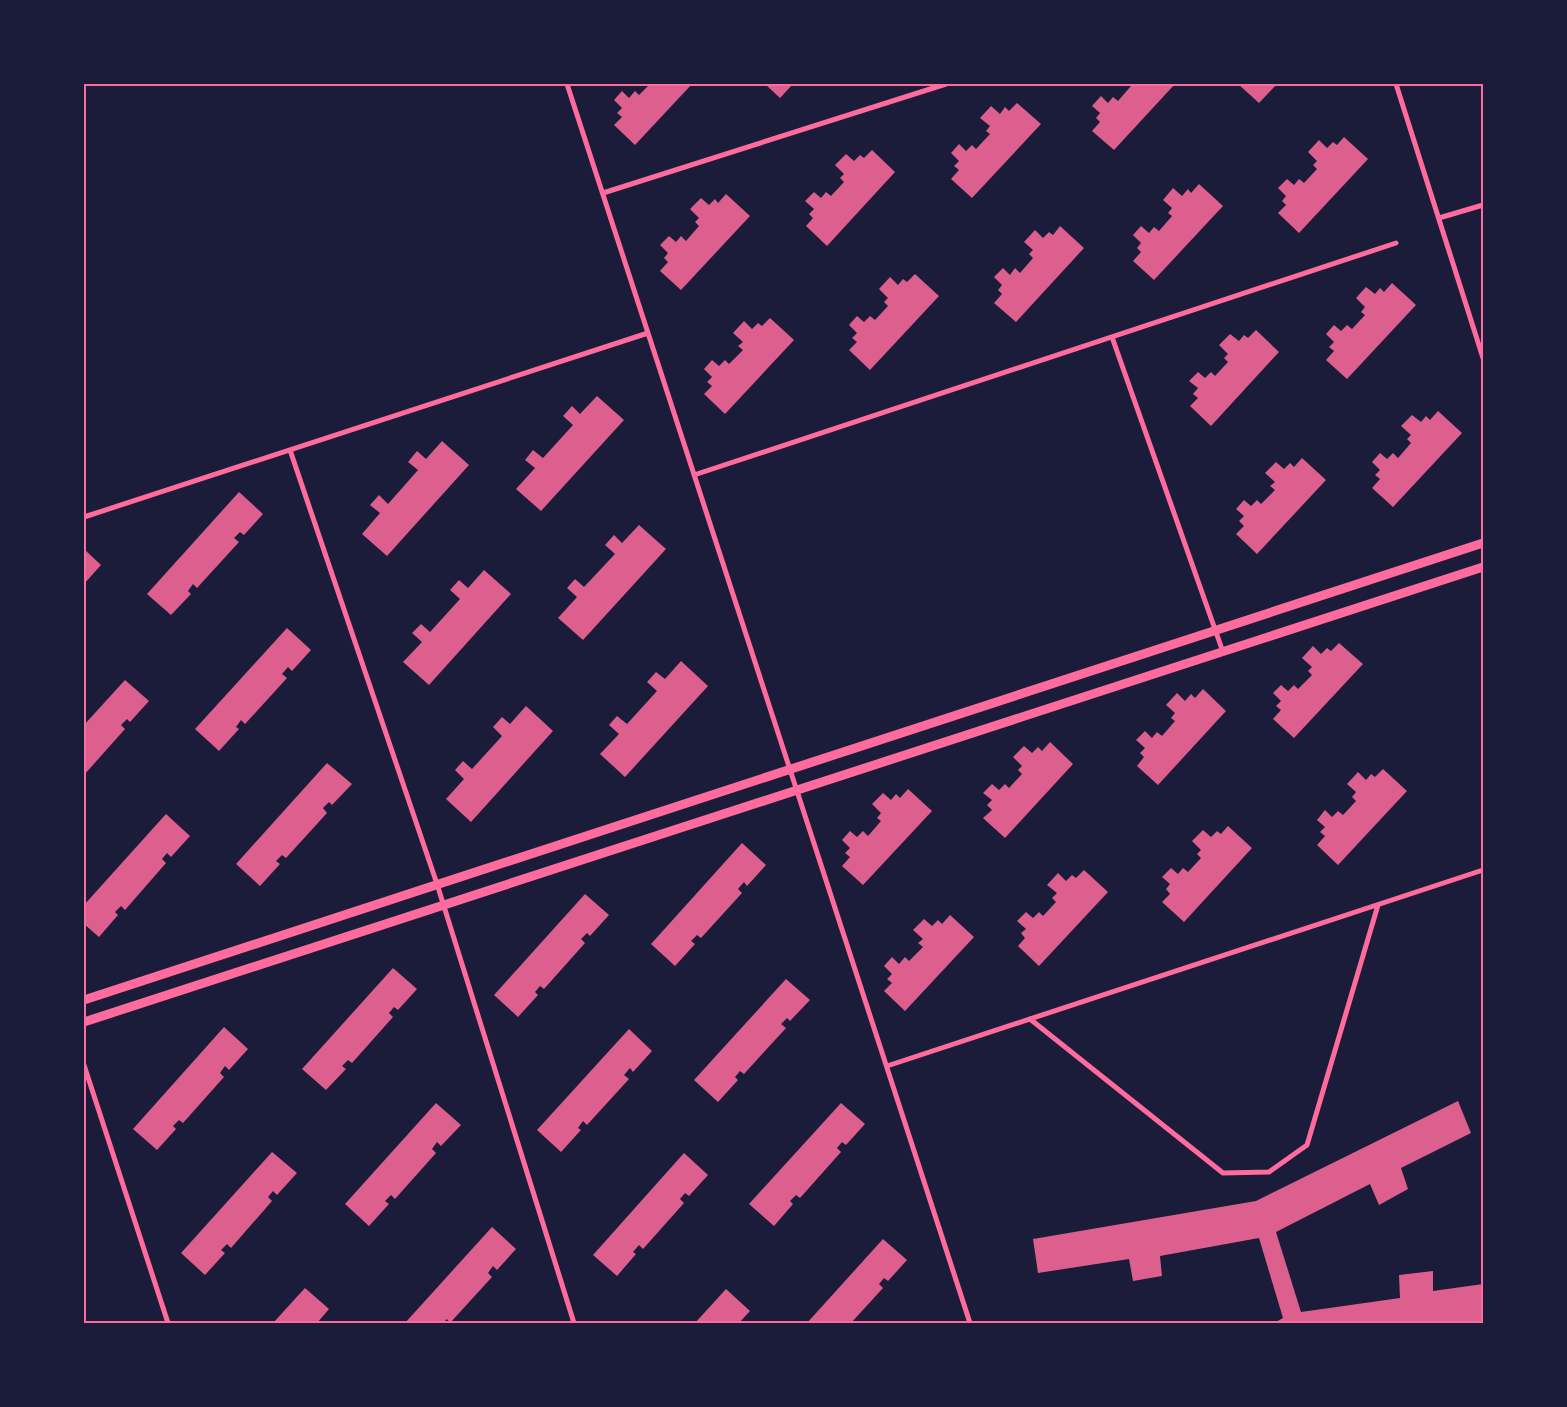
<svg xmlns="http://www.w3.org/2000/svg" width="1567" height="1407" font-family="'Source Sans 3',sans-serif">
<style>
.building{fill:#dd5f8e}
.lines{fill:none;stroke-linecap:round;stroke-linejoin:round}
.minor{stroke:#ff6b9d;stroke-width:5}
.tertiary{stroke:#ff6b9d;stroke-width:9}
.neatline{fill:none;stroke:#ff6b9d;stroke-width:2}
</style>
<rect width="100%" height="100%" fill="#1b1b3a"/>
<path class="building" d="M 650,84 L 692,84 L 635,145 L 614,125 L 622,117 L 617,113 L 622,108 L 614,100 L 622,91 L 629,98 L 635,91 L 639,95 Z
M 765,84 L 793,84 L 780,98 Z
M 1128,84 L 1175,84 L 1114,150 L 1092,131 L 1100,122 L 1096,118 L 1100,113 L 1092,106 L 1101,96 L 1108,103 L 1113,97 L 1118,101 L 1131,86 Z
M 1238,84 L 1277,84 L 1259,103 Z
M 1017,103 L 1041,124 L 972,198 L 951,179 L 959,170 L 954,166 L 959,161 L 951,153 L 959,144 L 966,151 L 972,145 L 976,149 L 990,134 L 986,131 L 990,126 L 980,118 L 991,106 L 1000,114 L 1005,107 L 1009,111 Z
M 1344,137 L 1368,159 L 1299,233 L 1278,213 L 1286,205 L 1282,201 L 1286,196 L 1278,188 L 1287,179 L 1294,185 L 1299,179 L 1304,183 L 1317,169 L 1313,165 L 1317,161 L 1308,152 L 1319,140 L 1327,148 L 1333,142 L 1337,145 Z
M 872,150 L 895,172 L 827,246 L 806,226 L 813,218 L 809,214 L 814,209 L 805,201 L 814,192 L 821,198 L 826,192 L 831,196 L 844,182 L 840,178 L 844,174 L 835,165 L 846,154 L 854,161 L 860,155 L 864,158 Z
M 1199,184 L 1223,206 L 1154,280 L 1133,261 L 1141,252 L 1137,248 L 1141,243 L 1133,235 L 1141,226 L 1149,233 L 1154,227 L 1159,231 L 1172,216 L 1168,213 L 1172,208 L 1163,200 L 1173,188 L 1182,196 L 1188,189 L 1191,193 Z
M 726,194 L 750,216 L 681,290 L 660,271 L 668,262 L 664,258 L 668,253 L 660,245 L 669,236 L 676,242 L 681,236 L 686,241 L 699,226 L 695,222 L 699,218 L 690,209 L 701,198 L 709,205 L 715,199 L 718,203 Z
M 1060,226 L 1084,248 L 1016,322 L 994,303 L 1002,294 L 998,290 L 1002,285 L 994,277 L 1003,268 L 1010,275 L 1015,268 L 1020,273 L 1033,258 L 1029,254 L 1033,250 L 1024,242 L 1035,230 L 1043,238 L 1049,232 L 1053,235 Z
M 915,274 L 939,296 L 870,370 L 849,350 L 857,342 L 852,338 L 857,333 L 849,325 L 857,316 L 864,322 L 870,316 L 875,320 L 888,306 L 884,302 L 888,298 L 879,289 L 890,277 L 898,285 L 903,279 L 907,282 Z
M 1392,283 L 1416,305 L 1347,379 L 1326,360 L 1334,351 L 1329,347 L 1334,342 L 1326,334 L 1334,325 L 1341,331 L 1347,325 L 1352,329 L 1365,315 L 1361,312 L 1365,307 L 1356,298 L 1366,287 L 1375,294 L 1380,288 L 1384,292 Z
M 770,318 L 794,340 L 725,414 L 704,394 L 712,386 L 707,382 L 712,377 L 704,369 L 712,360 L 719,366 L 725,360 L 729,364 L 743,350 L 738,346 L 743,342 L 733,333 L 744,321 L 752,329 L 758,323 L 762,326 Z
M 1256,330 L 1279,352 L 1211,426 L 1190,406 L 1198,398 L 1193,394 L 1198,388 L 1189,381 L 1198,372 L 1205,378 L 1211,372 L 1215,376 L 1228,362 L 1224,358 L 1228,354 L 1219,345 L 1230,334 L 1239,341 L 1244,335 L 1248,338 Z
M 597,396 L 624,420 L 541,511 L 516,489 L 535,468 L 525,460 L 533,450 L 543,458 L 573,425 L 563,416 L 572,406 L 580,414 Z
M 1438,411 L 1462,433 L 1393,507 L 1372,488 L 1380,479 L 1375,475 L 1380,470 L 1372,462 L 1380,453 L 1387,459 L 1393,453 L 1398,458 L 1411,443 L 1407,439 L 1411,435 L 1401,426 L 1412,415 L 1421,422 L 1426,416 L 1430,420 Z
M 442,441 L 469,465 L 387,556 L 362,534 L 380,513 L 370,505 L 379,495 L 388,504 L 418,470 L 408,462 L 417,451 L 426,459 Z
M 1302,458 L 1326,480 L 1257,554 L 1236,534 L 1244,526 L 1239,521 L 1244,516 L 1236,509 L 1244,500 L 1251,506 L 1257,500 L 1261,504 L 1275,490 L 1270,486 L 1275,482 L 1265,473 L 1276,462 L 1284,469 L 1290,463 L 1294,467 Z
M 239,492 L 263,514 L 244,535 L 240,532 L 234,538 L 239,542 L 197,588 L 193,584 L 188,591 L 191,594 L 171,615 L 147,594 Z
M 639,525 L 666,549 L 583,640 L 558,618 L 577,597 L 567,588 L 575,579 L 584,587 L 615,554 L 605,545 L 614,535 L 622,543 Z
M 84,549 L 101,565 L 84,584 Z
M 484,570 L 511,594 L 429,685 L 403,662 L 422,642 L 412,633 L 421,624 L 430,632 L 460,599 L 450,590 L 459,580 L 468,588 Z
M 287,628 L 311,650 L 292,671 L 288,667 L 282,674 L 287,678 L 245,724 L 241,720 L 236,727 L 239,729 L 219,751 L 195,729 Z
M 1339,643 L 1363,664 L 1294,738 L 1273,719 L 1281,710 L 1276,706 L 1281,701 L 1273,693 L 1281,685 L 1288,691 L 1294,685 L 1298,689 L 1312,675 L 1308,671 L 1312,667 L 1302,658 L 1313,646 L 1321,654 L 1327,648 L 1331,651 Z
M 681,661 L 708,686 L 625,777 L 600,754 L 619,734 L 609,725 L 617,716 L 627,724 L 657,691 L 647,682 L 656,672 L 665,679 Z
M 125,680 L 149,701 L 130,722 L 127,719 L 121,725 L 125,729 L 84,775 L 84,725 Z
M 1203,689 L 1226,711 L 1158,785 L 1137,766 L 1144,757 L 1140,753 L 1145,748 L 1136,740 L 1145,731 L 1152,738 L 1157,732 L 1162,736 L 1175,721 L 1171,718 L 1175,713 L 1166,705 L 1177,693 L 1185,701 L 1191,694 L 1195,698 Z
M 526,706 L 553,731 L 471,822 L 446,799 L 464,779 L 455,770 L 463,761 L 472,769 L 502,736 L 493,727 L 502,717 L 510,724 Z
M 1050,742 L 1073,764 L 1005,838 L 983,818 L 992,810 L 987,805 L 992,800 L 983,793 L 992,784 L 999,790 L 1005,784 L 1009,788 L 1022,774 L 1018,770 L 1022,766 L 1013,757 L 1024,746 L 1032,753 L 1038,747 L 1042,751 Z
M 327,763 L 352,784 L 332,805 L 329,802 L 323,808 L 327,813 L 286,858 L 282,855 L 276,861 L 280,864 L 260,886 L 236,864 Z
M 1383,769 L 1407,791 L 1338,865 L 1317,845 L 1325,836 L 1320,832 L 1325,827 L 1317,820 L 1325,810 L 1332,817 L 1338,811 L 1343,815 L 1356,801 L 1352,797 L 1356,792 L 1347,784 L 1358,772 L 1366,780 L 1371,774 L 1375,777 Z
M 908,789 L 932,811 L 863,885 L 842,866 L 850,857 L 845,853 L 850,848 L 842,840 L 850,831 L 857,837 L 863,831 L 868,836 L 881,821 L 877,818 L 881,813 L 872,804 L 883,793 L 891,800 L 896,794 L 900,798 Z
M 166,814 L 190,836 L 171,857 L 167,853 L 162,859 L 166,863 L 125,910 L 121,906 L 115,912 L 118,915 L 99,937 L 84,924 L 84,905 Z
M 1228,826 L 1252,848 L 1184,922 L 1162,902 L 1170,894 L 1166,889 L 1170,884 L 1162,877 L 1171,868 L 1178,874 L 1183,868 L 1188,872 L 1201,858 L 1197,854 L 1201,850 L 1192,841 L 1203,830 L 1211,837 L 1217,831 L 1221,834 Z
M 742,843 L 766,865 L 747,886 L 744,882 L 738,889 L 742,893 L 701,938 L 697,935 L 691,941 L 695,944 L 675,966 L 651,944 Z
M 1084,870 L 1108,892 L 1039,966 L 1018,946 L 1025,938 L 1021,933 L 1026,929 L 1017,921 L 1026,912 L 1033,918 L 1039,912 L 1043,916 L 1056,902 L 1052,898 L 1057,893 L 1047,885 L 1058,873 L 1066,881 L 1072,875 L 1076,878 Z
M 585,894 L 609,915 L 590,936 L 587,933 L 581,939 L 585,943 L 544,989 L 540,986 L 535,992 L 538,995 L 518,1017 L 494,995 Z
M 950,915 L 974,937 L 905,1011 L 884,991 L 892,983 L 887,979 L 892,974 L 884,966 L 892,957 L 899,964 L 905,957 L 909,961 L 923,947 L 918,943 L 923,939 L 913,930 L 924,919 L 932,926 L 938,920 L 942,924 Z
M 393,968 L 417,989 L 398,1010 L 394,1007 L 389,1013 L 393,1017 L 352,1063 L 348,1060 L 342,1066 L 346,1069 L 326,1090 L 302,1069 Z
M 786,979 L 810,1000 L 790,1021 L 787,1018 L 781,1024 L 786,1028 L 744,1074 L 740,1071 L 735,1077 L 738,1080 L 718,1102 L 694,1080 Z
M 224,1027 L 248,1049 L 229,1070 L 225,1066 L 220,1073 L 224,1077 L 183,1123 L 179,1120 L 173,1126 L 176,1129 L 157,1150 L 133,1129 Z
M 629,1029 L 652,1051 L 633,1072 L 630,1068 L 624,1075 L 629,1079 L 587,1125 L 583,1121 L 578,1128 L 581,1130 L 561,1152 L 537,1130 Z
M 1458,1101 L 1471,1133 L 1401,1168 L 1408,1189 L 1379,1205 L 1370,1184 L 1276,1232 L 1301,1312 L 1400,1298 L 1399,1275 L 1433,1271 L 1433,1291 L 1483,1284 L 1483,1321 L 1470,1323 L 1274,1323 L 1283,1318 L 1259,1238 L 1160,1256 L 1162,1276 L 1133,1281 L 1129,1259 L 1038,1273 L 1033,1239 L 1256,1201 Z
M 436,1103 L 461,1125 L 441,1146 L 437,1142 L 432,1149 L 436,1153 L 395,1199 L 391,1195 L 385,1201 L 389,1204 L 369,1226 L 345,1204 Z
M 841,1103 L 865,1124 L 846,1145 L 842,1142 L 837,1148 L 841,1152 L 800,1198 L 796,1195 L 790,1201 L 793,1204 L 774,1226 L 749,1204 Z
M 272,1152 L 297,1173 L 277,1195 L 273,1191 L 268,1197 L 272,1201 L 231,1248 L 227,1244 L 221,1250 L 225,1253 L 205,1275 L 181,1253 Z
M 684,1153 L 708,1175 L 689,1196 L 685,1193 L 680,1199 L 684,1203 L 643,1249 L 639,1245 L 633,1252 L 636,1254 L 617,1276 L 593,1255 Z
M 492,1227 L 516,1249 L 497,1270 L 493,1266 L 488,1273 L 492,1277 L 450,1323 L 447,1319 L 443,1323 L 405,1323 Z
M 883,1239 L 907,1260 L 888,1281 L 884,1278 L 879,1284 L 883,1288 L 851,1323 L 807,1323 Z
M 305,1288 L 329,1309 L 317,1323 L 273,1323 Z
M 726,1289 L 750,1311 L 739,1323 L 695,1323 Z"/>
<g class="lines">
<path class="minor" d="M 567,84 L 970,1323
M 1396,84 L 1483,358
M 603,193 L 946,84
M 1439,218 L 1483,205
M 1112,337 L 1223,652
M 290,450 L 437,884 L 574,1323
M 694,475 L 1396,243
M 84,517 L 648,333
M 1030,1019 L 1223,1173 L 1269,1172 L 1307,1145 L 1378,905
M 84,1065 L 168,1323
M 887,1066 L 1483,870"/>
<path class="tertiary" d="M 84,1000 L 1483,543
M 84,1022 L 1483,567"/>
</g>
<rect width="1567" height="1407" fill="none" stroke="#1b1b3a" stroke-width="170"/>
<rect x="85" y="85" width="1397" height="1237" class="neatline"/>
</svg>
